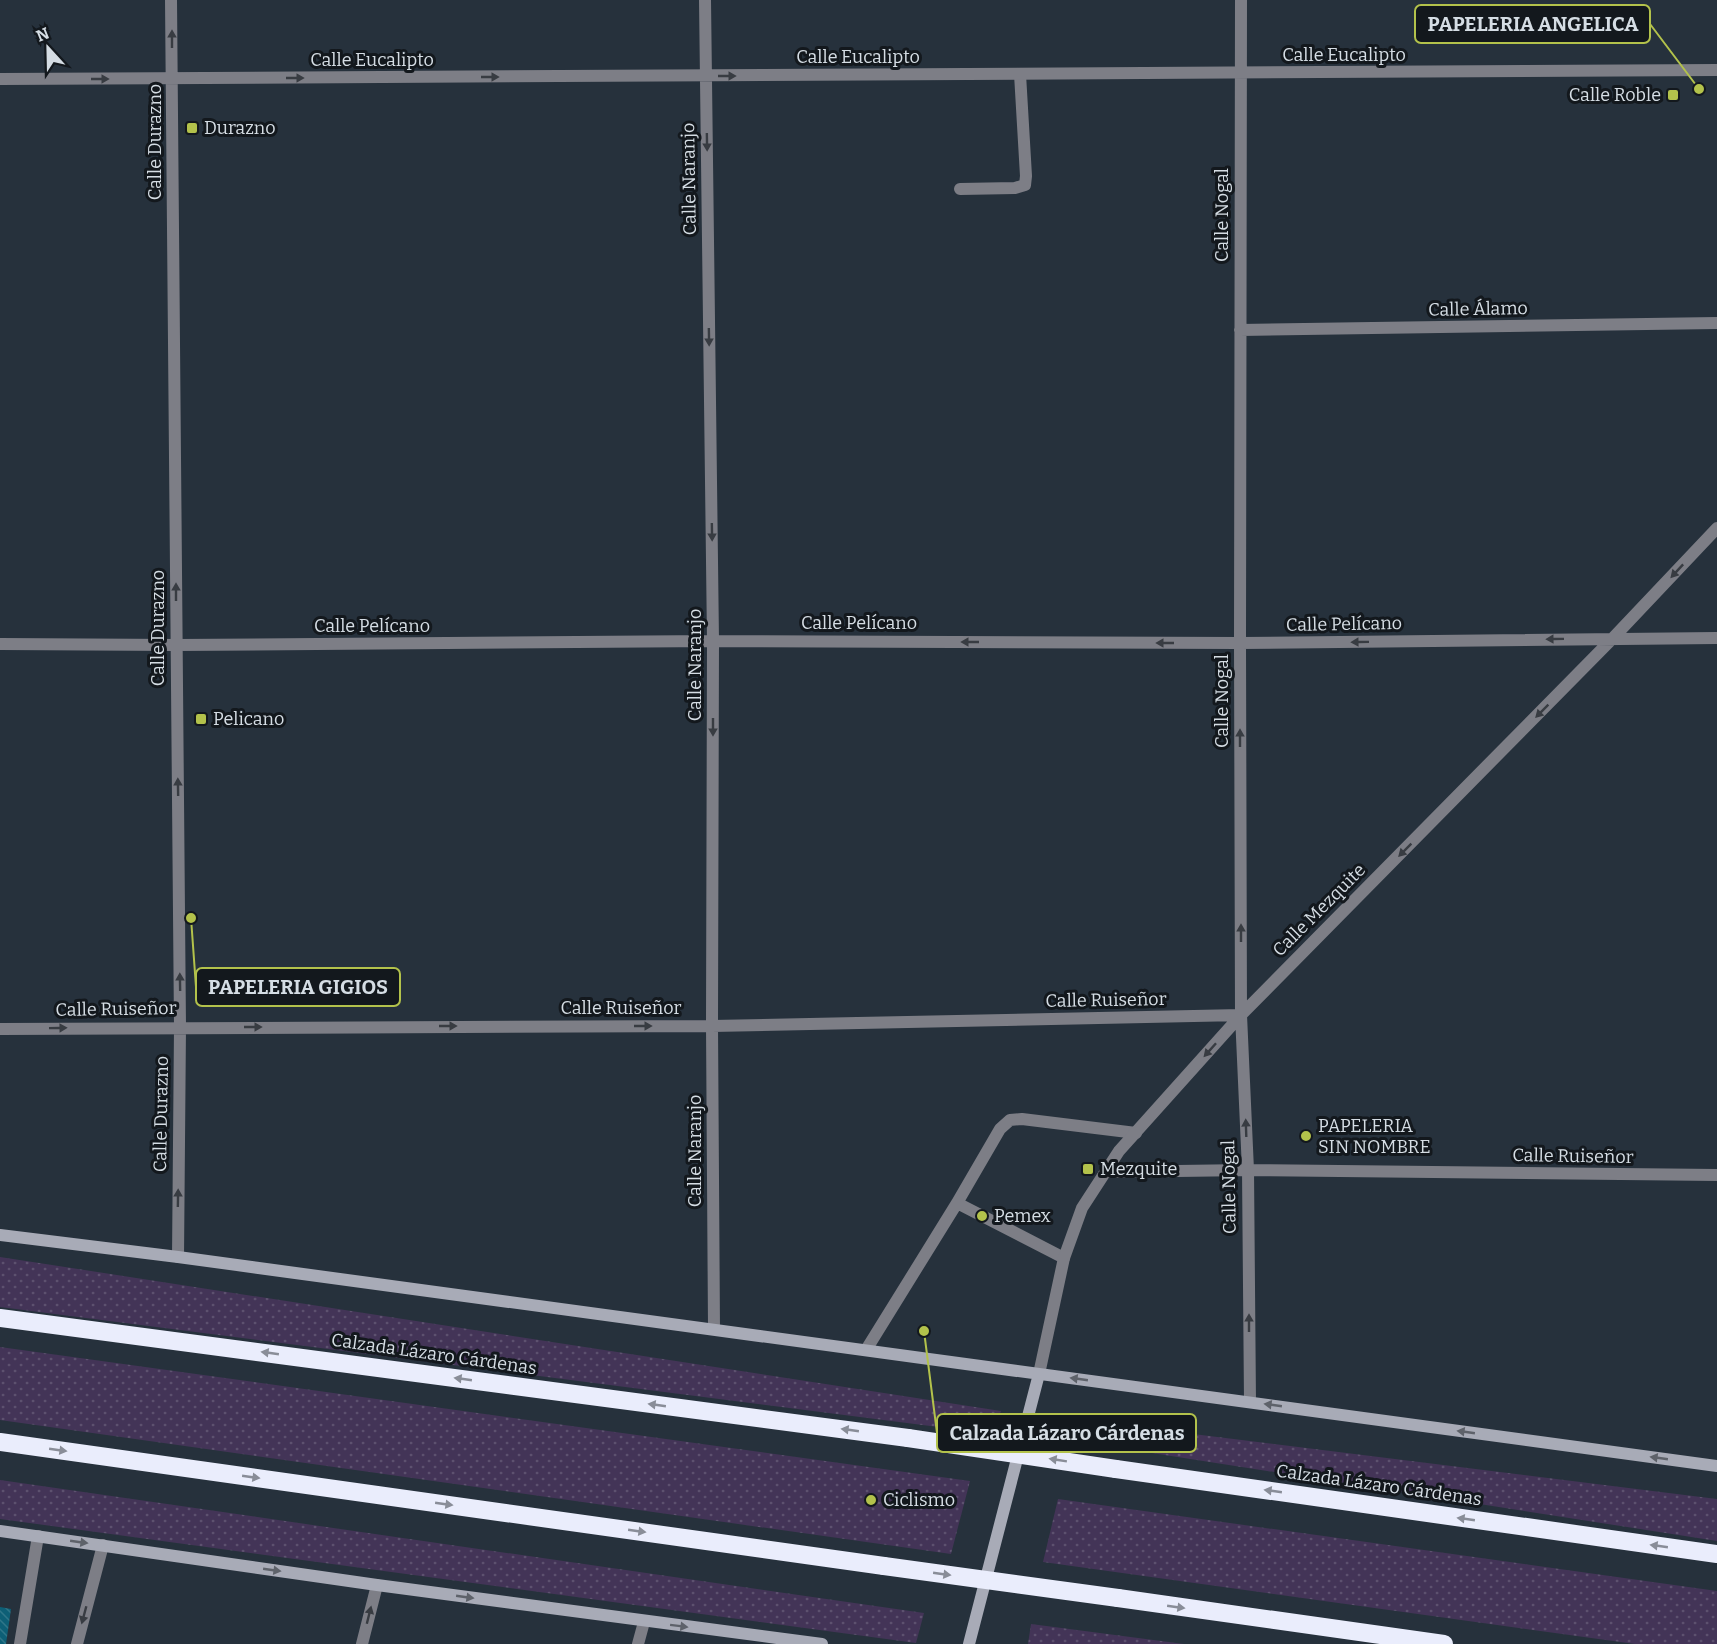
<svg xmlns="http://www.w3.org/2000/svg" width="1717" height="1644" font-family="Bitter,serif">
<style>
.grass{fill:url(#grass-dots)}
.building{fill:url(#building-back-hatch)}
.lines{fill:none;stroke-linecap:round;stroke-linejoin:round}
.lane{stroke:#7d7e86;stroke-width:12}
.street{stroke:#7d7e86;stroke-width:12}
.secondary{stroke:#a8abb7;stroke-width:12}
.highway{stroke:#eaedfc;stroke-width:18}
.highway-bridge{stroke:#eaedfc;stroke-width:18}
.oneway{fill:#383c42}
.oneway2{fill:#898d98}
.oneway3{fill:#5e626a}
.poi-dot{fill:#b3c24b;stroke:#13181d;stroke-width:2}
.labels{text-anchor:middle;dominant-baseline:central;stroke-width:6;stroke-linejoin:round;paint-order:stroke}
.street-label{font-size:18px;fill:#d5dde4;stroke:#13181d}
.poi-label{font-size:18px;fill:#d5dde4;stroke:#13181d;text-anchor:start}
.leader{fill:none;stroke:#b3c24b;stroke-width:2}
.callout-dot{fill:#b3c24b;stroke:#13181d;stroke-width:2}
.callout{fill:#13181d;stroke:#b3c24b;stroke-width:2}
.callout-label{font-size:20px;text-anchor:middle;font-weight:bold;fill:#d5dde4}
</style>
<defs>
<pattern id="grass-dots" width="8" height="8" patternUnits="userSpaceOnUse" patternTransform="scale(1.5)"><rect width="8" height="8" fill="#433457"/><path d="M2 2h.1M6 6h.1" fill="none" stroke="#5d516f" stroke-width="1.8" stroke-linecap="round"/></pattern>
<pattern id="building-back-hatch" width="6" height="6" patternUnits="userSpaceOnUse" patternTransform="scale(1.5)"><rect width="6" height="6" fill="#0d5f76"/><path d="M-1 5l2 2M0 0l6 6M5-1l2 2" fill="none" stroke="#2f7689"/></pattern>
</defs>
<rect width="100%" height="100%" fill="#26313c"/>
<path class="grass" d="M 0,1257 L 1001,1411 L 993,1434 L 0,1307 Z
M 0,1347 L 970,1481 L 951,1554 L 0,1420 Z
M 1080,1420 L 1717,1499 L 1717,1541 L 1075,1441 Z
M 0,1480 L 924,1613 L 916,1643 L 0,1519 Z
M 1058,1499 L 1717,1591 L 1717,1644 L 1635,1644 L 1043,1562 Z
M 1031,1624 L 1184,1644 L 1028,1644 Z"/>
<path class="building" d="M 0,1607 L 11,1609 L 6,1644 L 0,1644 Z"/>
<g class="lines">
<path class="lane" d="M 960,189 L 1015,188 L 1025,185 L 1026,176 L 1020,74
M 957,1203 L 1064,1258
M 866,1350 L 957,1203 L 1000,1129 L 1010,1120 L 1022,1119 L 1136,1133
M 20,1644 L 38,1536"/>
<path class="street" d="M 171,0 L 180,1027 L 178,1257
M 705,0 L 713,641 L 712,1026 L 714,1329
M 1241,0 L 1240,643 L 1241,1015 L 1248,1170 L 1250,1402
M 0,79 L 1717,70
M 1240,330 L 1717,323
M 0,644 L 176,645 L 713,641 L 1240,643 L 1717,638
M 0,1029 L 712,1026 L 1241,1015
M 1106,1172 L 1248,1170 L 1717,1175
M 1039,1374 L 1064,1258 L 1082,1208 L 1119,1151 L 1241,1015 L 1613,638 L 1717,528
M 77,1644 L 103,1545
M 362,1644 L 377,1585
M 638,1644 L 644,1622"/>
<path class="secondary" d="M 0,1235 L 178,1257 L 1717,1466
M 0,1531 L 377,1585 L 822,1644
M 969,1644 L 1039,1374"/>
<path class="highway" d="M 0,1318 L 908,1438
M 0,1442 L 884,1566
M 1116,1469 L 1717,1554
M 1118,1598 L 1444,1644"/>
<path class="highway-bridge" d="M 908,1438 L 1116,1469
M 884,1566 L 1118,1598"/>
</g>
<defs><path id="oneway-solid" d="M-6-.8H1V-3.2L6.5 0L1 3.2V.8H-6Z" transform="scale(1.5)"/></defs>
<g class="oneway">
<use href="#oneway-solid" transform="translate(172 39) rotate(-90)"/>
<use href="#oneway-solid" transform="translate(727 76)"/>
<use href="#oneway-solid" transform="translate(490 77)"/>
<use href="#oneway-solid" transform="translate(295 78)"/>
<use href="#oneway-solid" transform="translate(100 79)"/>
<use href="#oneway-solid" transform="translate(707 142) rotate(89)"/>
<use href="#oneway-solid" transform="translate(709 337) rotate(89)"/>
<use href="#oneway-solid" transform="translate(712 532) rotate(89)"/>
<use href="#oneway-solid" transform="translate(1677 571) rotate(133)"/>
<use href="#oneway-solid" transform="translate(176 592) rotate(-90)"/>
<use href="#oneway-solid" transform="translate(1555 639) rotate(179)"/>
<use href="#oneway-solid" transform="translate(970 642) rotate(-180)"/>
<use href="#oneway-solid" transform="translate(1360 642) rotate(179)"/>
<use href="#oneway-solid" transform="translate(1165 643) rotate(-180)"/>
<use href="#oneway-solid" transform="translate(1542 711) rotate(135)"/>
<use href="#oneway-solid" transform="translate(713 727) rotate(90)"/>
<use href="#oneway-solid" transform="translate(1240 738) rotate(-90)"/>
<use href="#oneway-solid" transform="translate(178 787) rotate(-91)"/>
<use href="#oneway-solid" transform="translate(1405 850) rotate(135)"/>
<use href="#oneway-solid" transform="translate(1241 933) rotate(-90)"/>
<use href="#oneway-solid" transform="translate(180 982) rotate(-91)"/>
<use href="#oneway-solid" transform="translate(448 1026)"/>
<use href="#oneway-solid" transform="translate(643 1026)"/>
<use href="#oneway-solid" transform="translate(253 1027)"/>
<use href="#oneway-solid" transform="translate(58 1028) rotate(-1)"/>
<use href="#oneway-solid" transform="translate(1210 1050) rotate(132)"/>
<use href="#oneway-solid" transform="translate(1246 1128) rotate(-92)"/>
<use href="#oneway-solid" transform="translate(178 1198) rotate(-89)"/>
<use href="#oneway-solid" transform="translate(1249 1323) rotate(-90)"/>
<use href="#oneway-solid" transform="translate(84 1615) rotate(105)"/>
<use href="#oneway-solid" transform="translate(369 1615) rotate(-76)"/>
</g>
<g class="oneway2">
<use href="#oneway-solid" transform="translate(270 1353) rotate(-172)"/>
<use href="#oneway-solid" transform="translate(463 1379) rotate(-172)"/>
<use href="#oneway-solid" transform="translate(657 1405) rotate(-172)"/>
<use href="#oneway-solid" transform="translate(850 1430) rotate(-172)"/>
<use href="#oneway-solid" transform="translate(58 1450) rotate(8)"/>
<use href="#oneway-solid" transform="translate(1058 1460) rotate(-171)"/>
<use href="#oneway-solid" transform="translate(251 1477) rotate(8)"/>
<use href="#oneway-solid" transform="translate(1273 1491) rotate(-172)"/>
<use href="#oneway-solid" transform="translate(444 1504) rotate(8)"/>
<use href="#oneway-solid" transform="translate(1466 1519) rotate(-172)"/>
<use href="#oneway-solid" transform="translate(637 1531) rotate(8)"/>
<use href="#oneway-solid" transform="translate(1659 1546) rotate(-172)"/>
<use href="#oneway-solid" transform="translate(942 1574) rotate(8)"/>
<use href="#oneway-solid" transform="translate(1176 1607) rotate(8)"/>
</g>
<g class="oneway3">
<use href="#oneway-solid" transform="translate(1079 1379) rotate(-172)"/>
<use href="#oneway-solid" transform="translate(1273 1405) rotate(-172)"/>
<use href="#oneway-solid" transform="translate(1466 1432) rotate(-172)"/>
<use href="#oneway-solid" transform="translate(1659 1458) rotate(-172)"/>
<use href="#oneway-solid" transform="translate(79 1542) rotate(8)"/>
<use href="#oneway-solid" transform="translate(272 1570) rotate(8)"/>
<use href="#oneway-solid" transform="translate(465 1597) rotate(8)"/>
<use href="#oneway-solid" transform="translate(679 1626) rotate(7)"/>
</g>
<g class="poi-dot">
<rect x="1667" y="89" width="12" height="12" rx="3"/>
<rect x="186" y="122" width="12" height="12" rx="3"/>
<rect x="195" y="713" width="12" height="12" rx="3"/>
<circle cx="1306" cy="1136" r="6"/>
<rect x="1082" y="1163" width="12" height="12" rx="3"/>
<circle cx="982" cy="1216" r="6"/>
<circle cx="871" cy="1500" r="6"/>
</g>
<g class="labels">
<g class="street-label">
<text x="1344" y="55">Calle Eucalipto</text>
<text x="858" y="57">Calle Eucalipto</text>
<text x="372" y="60">Calle Eucalipto</text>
<text transform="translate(155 142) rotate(-90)">Calle Durazno</text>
<text transform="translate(689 179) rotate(-91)">Calle Naranjo</text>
<text transform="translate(1222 215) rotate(-90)">Calle Nogal</text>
<text transform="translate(1478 309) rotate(-1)">Calle Álamo</text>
<text x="859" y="623">Calle Pelícano</text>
<text transform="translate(1344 624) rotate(-1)">Calle Pelícano</text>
<text x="372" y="626">Calle Pelícano</text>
<text transform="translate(158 628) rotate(-90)">Calle Durazno</text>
<text transform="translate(695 665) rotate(-90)">Calle Naranjo</text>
<text transform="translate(1222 701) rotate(-90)">Calle Nogal</text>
<text transform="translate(1319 910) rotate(-45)">Calle Mezquite</text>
<text transform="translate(1106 1000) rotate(-1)">Calle Ruiseñor</text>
<text x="621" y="1008">Calle Ruiseñor</text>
<text transform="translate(116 1009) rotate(-1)">Calle Ruiseñor</text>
<text transform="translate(161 1114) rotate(-89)">Calle Durazno</text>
<text transform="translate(695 1151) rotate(-90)">Calle Naranjo</text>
<text transform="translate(1573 1156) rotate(1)">Calle Ruiseñor</text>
<text transform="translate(1229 1187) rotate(-91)">Calle Nogal</text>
<text transform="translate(434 1354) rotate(8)">Calzada Lázaro Cárdenas</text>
<text transform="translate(1379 1485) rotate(8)">Calzada Lázaro Cárdenas</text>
</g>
<g class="poi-label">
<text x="1661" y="95" text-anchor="end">Calle Roble</text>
<text x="204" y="128">Durazno</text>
<text x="213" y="719">Pelicano</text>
<text x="1318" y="1126">PAPELERIA<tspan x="1318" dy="21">SIN NOMBRE</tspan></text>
<text x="1100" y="1169">Mezquite</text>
<text x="994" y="1216">Pemex</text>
<text x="883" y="1500">Ciclismo</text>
</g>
</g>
<path class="leader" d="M1699 89L1650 24M191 918L196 987M924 1331L937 1433"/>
<g class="callout-dot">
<circle cx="1699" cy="89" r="6"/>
<circle cx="191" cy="918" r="6"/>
<circle cx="924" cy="1331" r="6"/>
</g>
<g class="callout">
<rect x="1415" y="5" width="235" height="38" rx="6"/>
<rect x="196" y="968" width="204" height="38" rx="6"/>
<rect x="937" y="1414" width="259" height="38" rx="6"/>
</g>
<g class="callout-label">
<text x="1533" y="31">PAPELERIA ANGELICA</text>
<text x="298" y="994">PAPELERIA GIGIOS</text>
<text x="1067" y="1440">Calzada Lázaro Cárdenas</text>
</g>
<g transform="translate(48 48) rotate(338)" stroke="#13181d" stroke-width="4.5" paint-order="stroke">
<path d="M0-4.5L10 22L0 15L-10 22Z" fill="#d5dde4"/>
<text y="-9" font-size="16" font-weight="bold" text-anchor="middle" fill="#d5dde4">N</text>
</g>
</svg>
